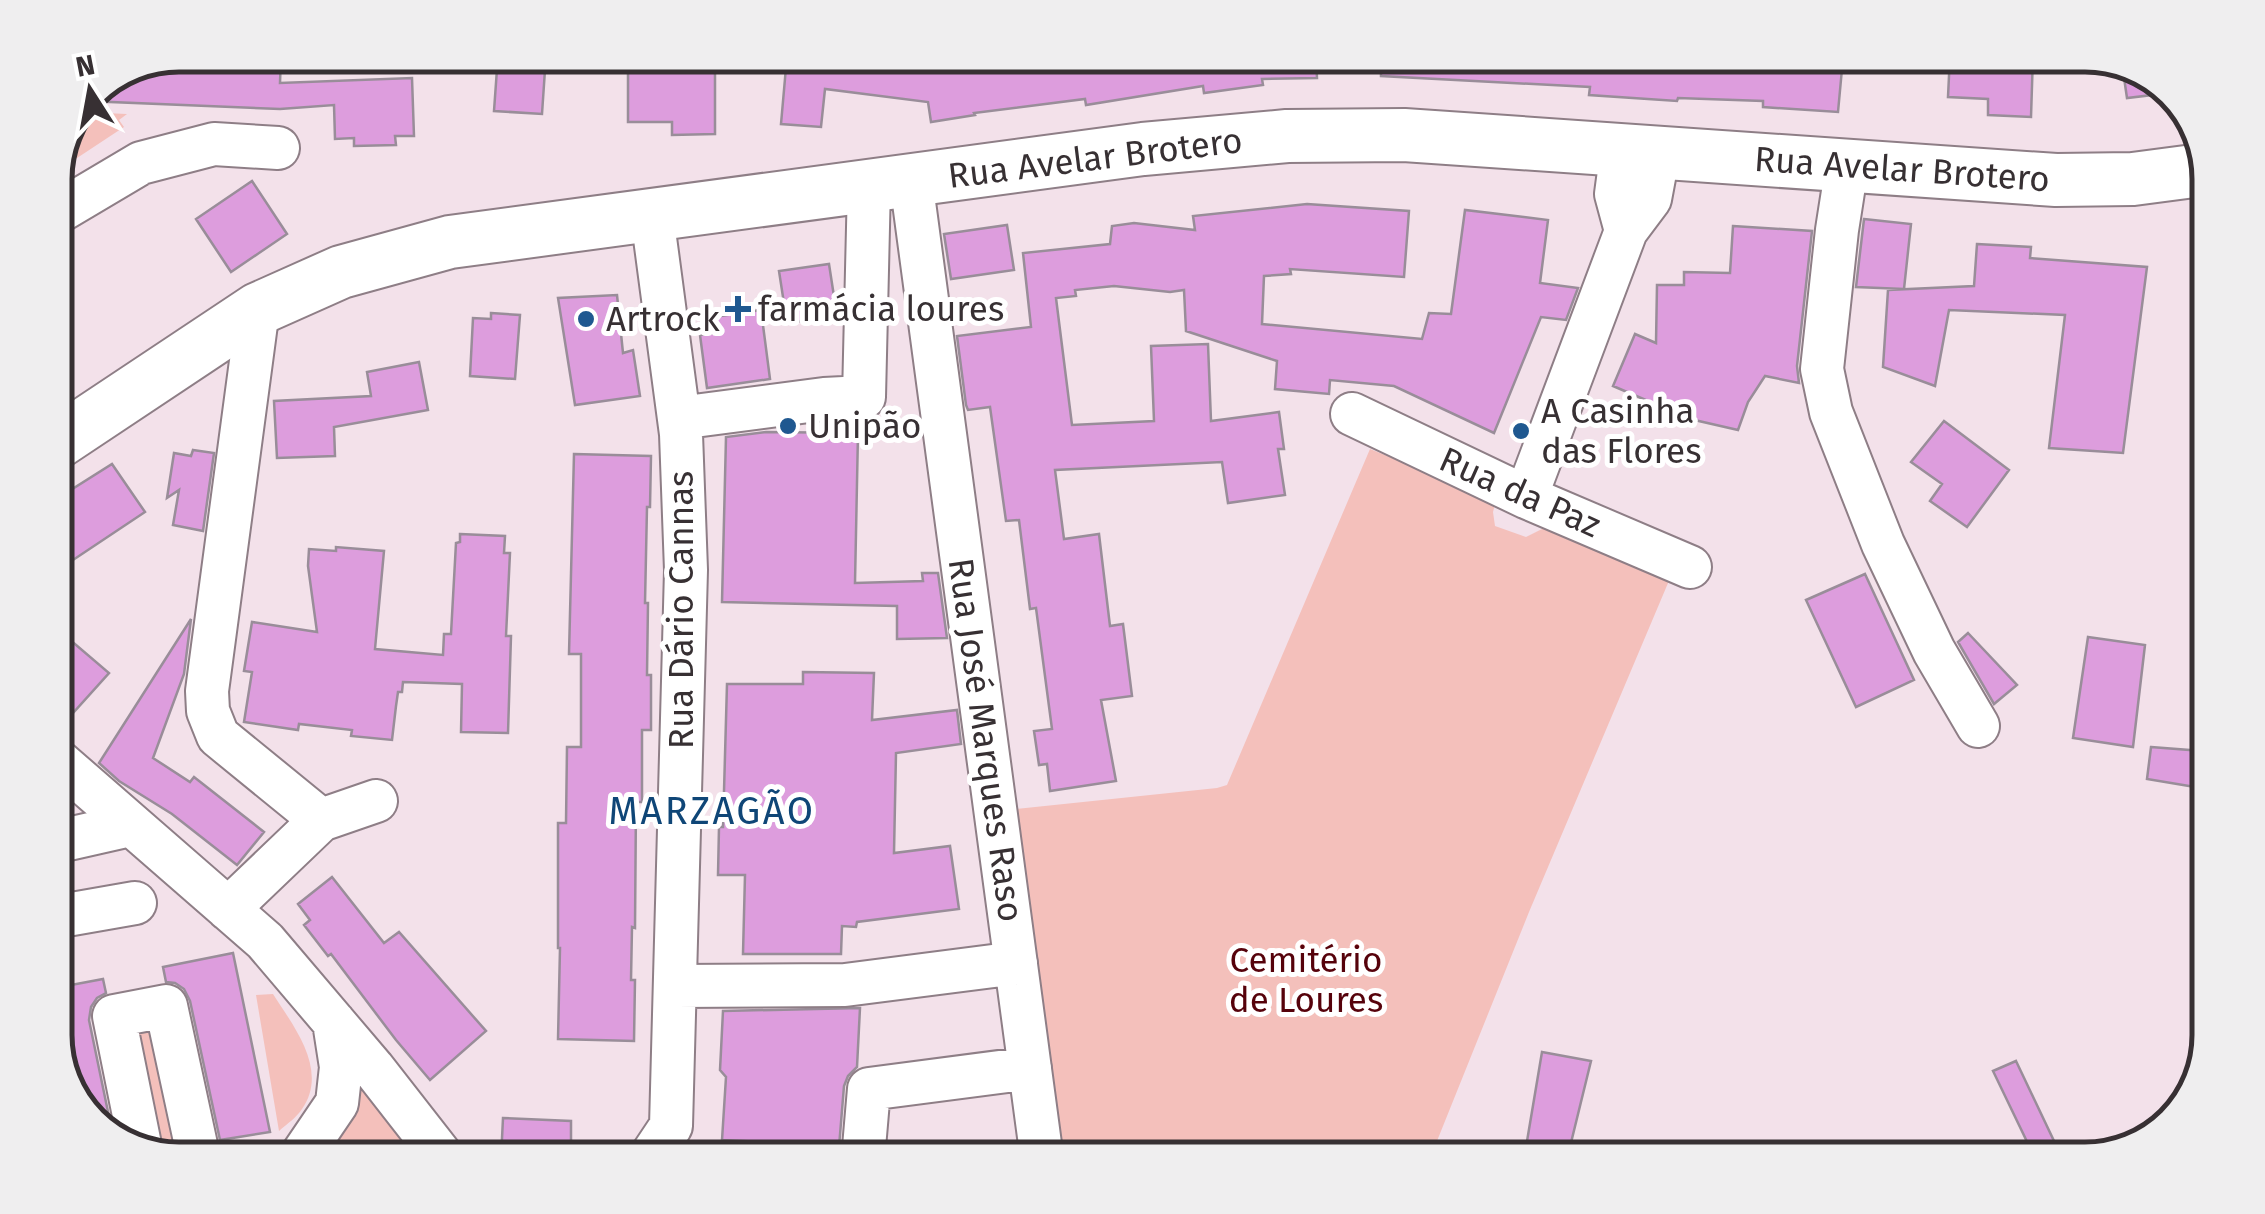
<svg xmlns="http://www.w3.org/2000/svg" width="2265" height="1214" font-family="'Fira Sans',sans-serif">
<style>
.green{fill:#f4c0bb}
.building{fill:#dd9ddd;stroke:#998d99;stroke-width:2.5}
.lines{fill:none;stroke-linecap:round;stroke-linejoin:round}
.minor-casing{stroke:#8e7e86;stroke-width:46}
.major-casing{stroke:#8e7e86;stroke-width:56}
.minor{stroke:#fff;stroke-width:42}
.major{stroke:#fff;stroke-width:52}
.poi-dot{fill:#1f5890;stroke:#fff;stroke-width:4}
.labels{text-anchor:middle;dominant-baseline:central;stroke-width:10;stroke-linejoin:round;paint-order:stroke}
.street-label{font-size:35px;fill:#373033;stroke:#fff}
.poi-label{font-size:35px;fill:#373033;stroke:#fff;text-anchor:start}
.park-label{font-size:35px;fill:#56020b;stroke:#fff}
.neighbourhood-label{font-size:38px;letter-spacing:2.5px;fill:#0f4677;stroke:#fff}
.rim{fill:none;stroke:#373033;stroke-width:5}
</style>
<rect width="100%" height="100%" fill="#f3e1ea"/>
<path class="green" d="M 82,112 L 127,114 L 119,120 L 124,127 L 71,162 L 67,155 L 62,158 L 77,124 L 84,121 L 81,116 Z
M 1370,449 L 1496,500 L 1493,512 L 1495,526 L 1526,537 L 1542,529 L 1557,515 L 1671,576 L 1529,912 L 1437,1141 L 1429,1159 L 1060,1159 L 1016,809 L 1217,788 L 1227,785 Z
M 273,994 C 294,1027 329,1070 302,1109 C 297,1117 287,1124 279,1131 L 256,995 Z
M 165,1010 L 191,1144 L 148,1152 L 118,1019 Z
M 363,1080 L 416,1156 L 413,1159 L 352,1159 L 332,1154 Z"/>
<path class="building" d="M 179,55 L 281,55 L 280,83 L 412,78 L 414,136 L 395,136 L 396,145 L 354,146 L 354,138 L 335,139 L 334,105 L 280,109 L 87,101 L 92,91 Z
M 498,55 L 546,55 L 542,114 L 494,111 Z
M 628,55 L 715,55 L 715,134 L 672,135 L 672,122 L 628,122 Z
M 852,55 L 1048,55 L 1049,66 L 1118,55 L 1316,55 L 1317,78 L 1262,79 L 1263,85 L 1204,93 L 1203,86 L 1086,105 L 1085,99 L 974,113 L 975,115 L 931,122 L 928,102 L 825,89 L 821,127 L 781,124 L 787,56 L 852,61 Z
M 1381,55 L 1804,55 L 1843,58 L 1838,112 L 1763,107 L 1763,101 L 1678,98 L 1677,101 L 1589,95 L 1590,87 L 1381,76 Z
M 1950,55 L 2033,55 L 2031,117 L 1988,115 L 1988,99 L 1948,97 Z
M 2122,64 L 2141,68 L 2169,93 L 2127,98 Z
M 252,181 L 287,234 L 231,272 L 196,219 Z
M 1307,204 L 1409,211 L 1404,277 L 1290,269 L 1291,274 L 1264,276 L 1262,324 L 1422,339 L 1429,313 L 1451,314 L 1465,210 L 1548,220 L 1540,283 L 1578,288 L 1566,320 L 1541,317 L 1494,433 L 1394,386 L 1330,380 L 1329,394 L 1275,389 L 1277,361 L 1186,331 L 1184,290 L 1170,292 L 1114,286 L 1075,290 L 1076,296 L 1056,298 L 1072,425 L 1154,421 L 1151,346 L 1208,344 L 1211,421 L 1279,412 L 1284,449 L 1278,449 L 1285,495 L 1228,503 L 1222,462 L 1055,470 L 1064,539 L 1099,534 L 1110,626 L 1123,624 L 1132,696 L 1101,700 L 1116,781 L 1050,791 L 1047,764 L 1039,765 L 1034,731 L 1052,729 L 1036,608 L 1030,609 L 1019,520 L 1006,521 L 990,407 L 968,410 L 966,405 L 957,336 L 1031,327 L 1023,253 L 1110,244 L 1112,226 L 1134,223 L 1195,230 L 1193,216 Z
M 1864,219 L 1911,224 L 1904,289 L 1856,287 Z
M 1007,225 L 1014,270 L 951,279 L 944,234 Z
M 1733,226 L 1812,231 L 1797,366 L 1799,383 L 1765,376 L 1748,402 L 1738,430 L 1690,419 L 1613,386 L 1635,334 L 1656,343 L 1657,285 L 1684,285 L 1684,272 L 1730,273 Z
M 1977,244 L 2031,247 L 2030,258 L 2147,267 L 2123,453 L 2049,448 L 2065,315 L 1949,310 L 1935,386 L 1883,367 L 1888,290 L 1974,286 Z
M 829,264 L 837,316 L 787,323 L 779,271 Z
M 617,295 L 623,353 L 633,350 L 640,396 L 575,405 L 558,298 Z
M 761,310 L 770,379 L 707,388 L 700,335 L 716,333 L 714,317 Z
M 491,313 L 520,315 L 515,379 L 470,376 L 473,318 L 491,319 Z
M 419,362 L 428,410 L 334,427 L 335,456 L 277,458 L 274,401 L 371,396 L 367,372 Z
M 1944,421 L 2009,470 L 1967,527 L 1930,501 L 1942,484 L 1911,462 Z
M 766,432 L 858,433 L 855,583 L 923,581 L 922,573 L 938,573 L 947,638 L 897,639 L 897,606 L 722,602 L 726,437 Z
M 193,450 L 214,453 L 203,531 L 173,525 L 179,490 L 167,498 L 174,453 L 191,456 Z
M 574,454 L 651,456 L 650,507 L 647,507 L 645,603 L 648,603 L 647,675 L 651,675 L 651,730 L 642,730 L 642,802 L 636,802 L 635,928 L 632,927 L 631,980 L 635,980 L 634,1041 L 558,1039 L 560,948 L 558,948 L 558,823 L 566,823 L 567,747 L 581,747 L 581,654 L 569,654 Z
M 112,464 L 145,512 L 55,572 L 55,500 Z
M 460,534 L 505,536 L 504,553 L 510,553 L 506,636 L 511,636 L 508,733 L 461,732 L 462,684 L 403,682 L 402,692 L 398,692 L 396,706 L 392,740 L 351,736 L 352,730 L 299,724 L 298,730 L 244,722 L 252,672 L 244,671 L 252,622 L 317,632 L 308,566 L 309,549 L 336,551 L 336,547 L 384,551 L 375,649 L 443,655 L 444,634 L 451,634 L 456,543 L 460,542 Z
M 1865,574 L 1914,680 L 1856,707 L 1806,600 Z
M 191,619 L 184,674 L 153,758 L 190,782 L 194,777 L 264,832 L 237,865 L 172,814 L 119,781 L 99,763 Z
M 55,627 L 109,673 L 55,733 Z
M 1968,633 L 2017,685 L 1994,704 L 1958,642 Z
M 2088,637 L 2145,645 L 2133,747 L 2073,738 Z
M 803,672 L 874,673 L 872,720 L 957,710 L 961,744 L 896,753 L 894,853 L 950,846 L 959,909 L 857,922 L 856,927 L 842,926 L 841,954 L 743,954 L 745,875 L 718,875 L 719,827 L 723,827 L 727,684 L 803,684 Z
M 2151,747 L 2202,751 L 2201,788 L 2147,779 Z
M 332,877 L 384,943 L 399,932 L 486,1031 L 430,1080 L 396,1040 L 331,954 L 328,956 L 304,925 L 310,920 L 298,904 Z
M 233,953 L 270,1132 L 220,1140 L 190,1001 L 184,989 L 175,983 L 166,982 L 163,967 Z
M 103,979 L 106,993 L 97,998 L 91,1007 L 89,1020 L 113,1136 L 76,1103 L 55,1043 L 55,988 Z
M 860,1008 L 857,1067 L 848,1076 L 844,1086 L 838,1159 L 764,1159 L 766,1142 L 722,1140 L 726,1077 L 720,1070 L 723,1011 Z
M 1542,1052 L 1591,1061 L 1567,1159 L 1524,1159 Z
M 2016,1061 L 2054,1141 L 2032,1152 L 1993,1071 Z
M 503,1118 L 571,1121 L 571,1159 L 501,1159 Z"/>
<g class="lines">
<g class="minor-casing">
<path id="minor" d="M 1622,149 L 1616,194 L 1626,231
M 1847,166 L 1837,230 L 1822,369 L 1831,412 L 1883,544 L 1934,651 L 1978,726
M 911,180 L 1042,1159
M 55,214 L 141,163 L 214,144 L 278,148
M 1352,414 L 1526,497 L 1690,567
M 679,418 L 824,399 L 864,397 L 869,185
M 1526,497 L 1626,231 L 1650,199 L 1659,151
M 55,758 L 265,941 L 373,1068 L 444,1159
M 321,820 L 376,801
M 55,842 L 130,825
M 228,909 L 321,820 L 218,736 L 208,711 L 207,691 L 258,309
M 55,917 L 135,903
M 676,986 L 845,985 L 1016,963
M 141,1150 L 114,1016 L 166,1006 L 199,1159
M 299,1159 L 337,1103 L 341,1067 L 334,1022
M 649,1159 L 671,1126 L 686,570 L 681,434 L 653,223 L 655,215
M 863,1159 L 869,1089 L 1030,1068"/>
</g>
<g class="major-casing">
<path id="major" d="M 55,444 L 258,309 L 341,272 L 450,242 L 1143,149 L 1287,136 L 1404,135 L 2056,180 L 2133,179 L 2209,169"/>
</g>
<use href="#minor" class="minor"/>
<use href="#major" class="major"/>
</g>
<g class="poi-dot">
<path d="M733 294h10v10h10v10h-10v10h-10v-10h-10v-10h10z"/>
<circle cx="586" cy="319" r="10"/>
<circle cx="788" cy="426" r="10"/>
<circle cx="1521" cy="431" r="10"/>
</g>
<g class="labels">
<g class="street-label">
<text transform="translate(1095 158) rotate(-7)">Rua Avelar Brotero</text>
<text transform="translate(1902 169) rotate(4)">Rua Avelar Brotero</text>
<text transform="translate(1520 492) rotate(24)">Rua da Paz</text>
<text transform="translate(681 610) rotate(-90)">Rua Dário Cannas</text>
<text transform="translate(986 740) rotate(82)">Rua José Marques Raso</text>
</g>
<g class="poi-label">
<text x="758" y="309">farmácia loures</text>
<text x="606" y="319">Artrock</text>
<text x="1541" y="411">A Casinha<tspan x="1541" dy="40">das Flores</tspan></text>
<text x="808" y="426">Unipão</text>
</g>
<g class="park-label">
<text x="1306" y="960">Cemitério<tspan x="1306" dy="40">de Loures</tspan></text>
</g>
<g class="neighbourhood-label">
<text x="712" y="811">MARZAGÃO</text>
</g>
</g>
<path d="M0 0H2265V1214H0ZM179 72H2085A107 107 0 0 1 2192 179V1035A107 107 0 0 1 2085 1142H179A107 107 0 0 1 72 1035V179A107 107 0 0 1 179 72Z" fill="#efeeef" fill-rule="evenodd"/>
<path class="rim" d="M179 72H2085A107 107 0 0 1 2192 179V1035A107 107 0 0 1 2085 1142H179A107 107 0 0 1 72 1035V179A107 107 0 0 1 179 72Z"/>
<g transform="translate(90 90) rotate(349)" stroke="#ffffff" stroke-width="8" paint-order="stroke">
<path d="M0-8L18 38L0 25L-18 38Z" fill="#373033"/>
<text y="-15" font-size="28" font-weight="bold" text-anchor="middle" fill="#373033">N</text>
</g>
</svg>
